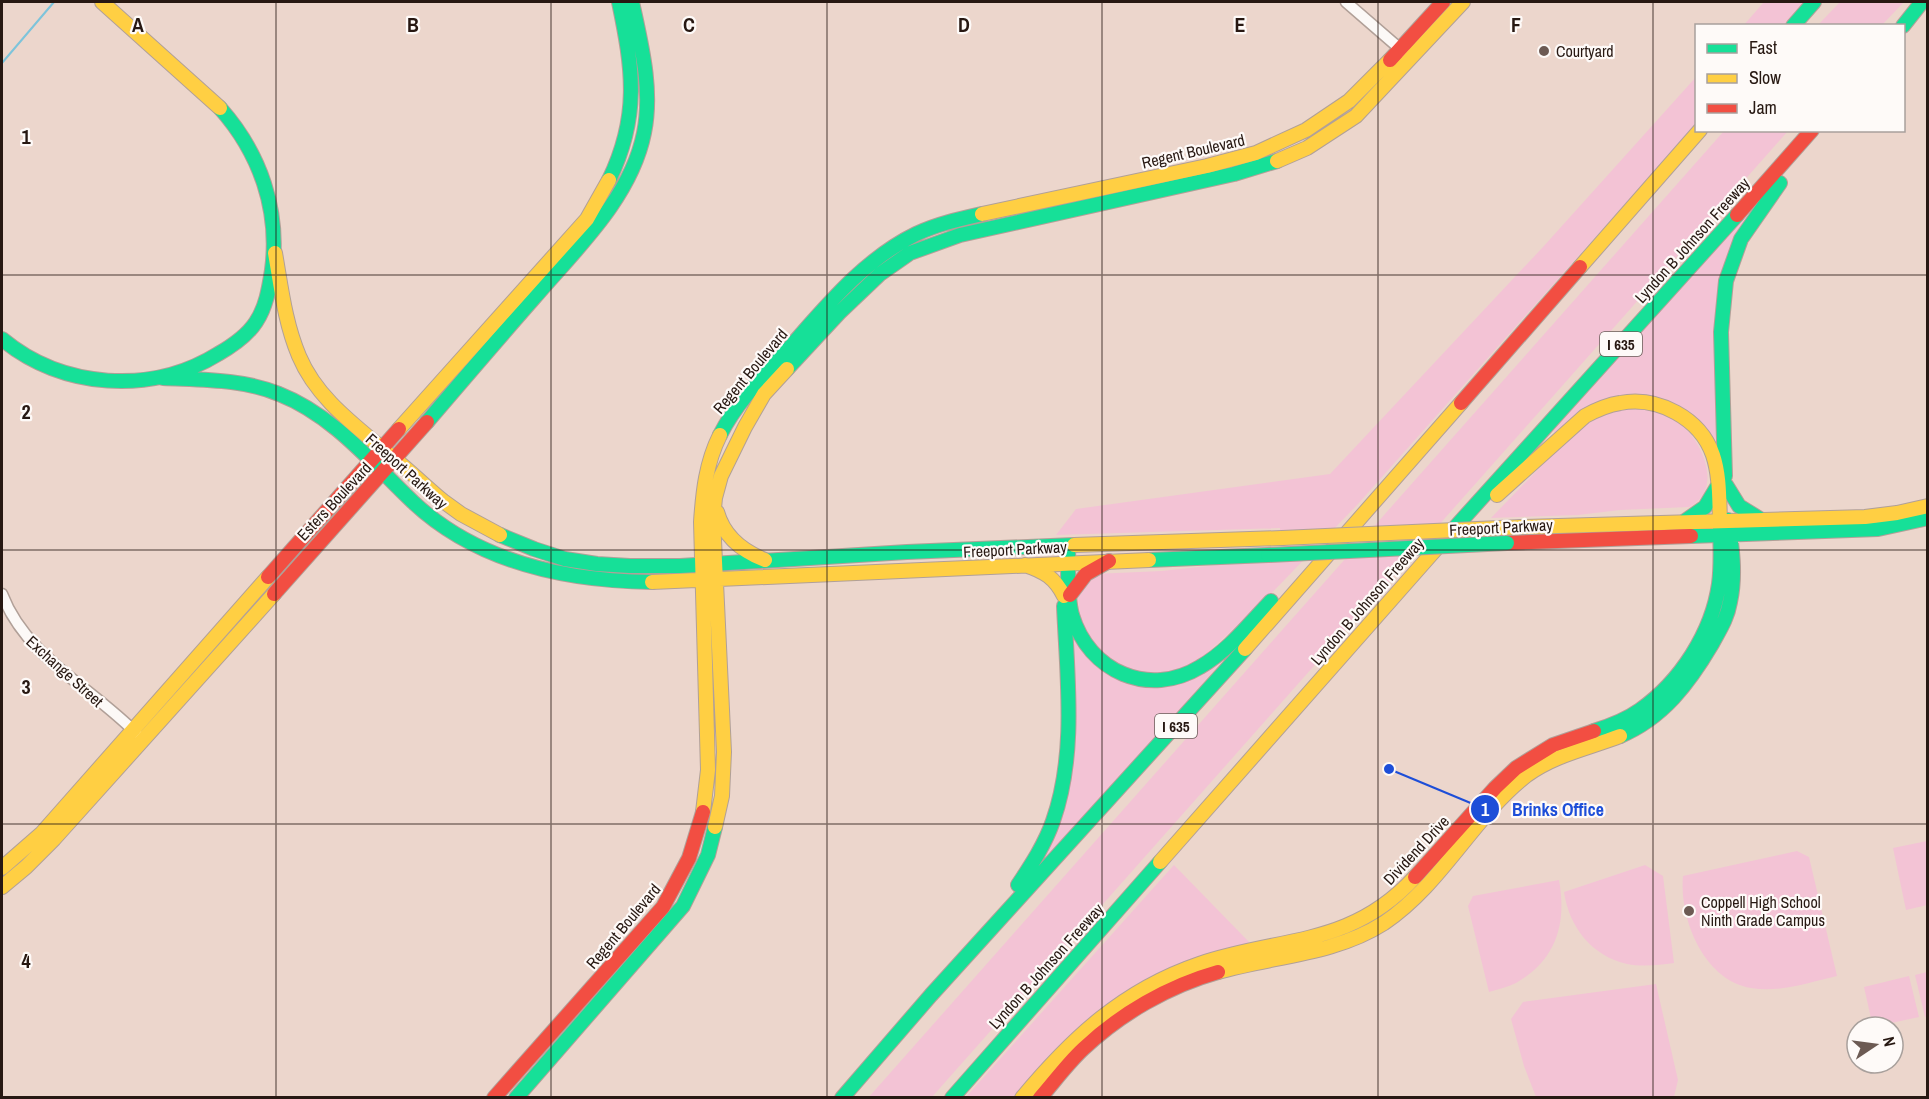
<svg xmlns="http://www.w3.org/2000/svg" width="1929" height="1099" font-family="'Archivo Narrow',sans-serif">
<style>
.green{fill:#f3c3d5}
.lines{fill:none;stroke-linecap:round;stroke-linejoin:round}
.stream{stroke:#7dc4db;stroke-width:2}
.street-casing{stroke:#b1a098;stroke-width:13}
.fast-casing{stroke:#b1a098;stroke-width:16}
.slow-casing{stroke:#b1a098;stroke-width:16}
.jam-casing{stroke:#b1a098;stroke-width:16}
.street{stroke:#fcf9f7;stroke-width:10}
.fast{stroke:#16e098;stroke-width:14}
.slow{stroke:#ffcf43;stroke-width:14}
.jam{stroke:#f24e42;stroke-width:14}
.fast-bridge-casing{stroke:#b1a098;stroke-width:16;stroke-linecap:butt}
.slow-bridge-casing{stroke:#b1a098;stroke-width:16;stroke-linecap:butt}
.fast-bridge{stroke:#16e098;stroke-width:14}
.slow-bridge{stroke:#ffcf43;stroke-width:14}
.grid{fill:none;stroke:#271812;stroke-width:1.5;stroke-opacity:0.55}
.poi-dot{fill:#6c5a53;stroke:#fefaf8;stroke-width:2}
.labels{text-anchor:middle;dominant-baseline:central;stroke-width:4.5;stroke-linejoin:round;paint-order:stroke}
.shield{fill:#fefaf8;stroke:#685c57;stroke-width:1.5}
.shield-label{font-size:15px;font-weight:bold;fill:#271812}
.poi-label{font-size:16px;fill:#271812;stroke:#fefaf8;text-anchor:start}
.street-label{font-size:16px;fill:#271812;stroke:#fefaf8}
.grid-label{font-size:20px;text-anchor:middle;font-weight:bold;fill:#271812;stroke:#fefaf8;stroke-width:4.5;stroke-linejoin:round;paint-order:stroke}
.leader{fill:none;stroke:#1d4ed8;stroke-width:2}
.callout-dot{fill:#1d4ed8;stroke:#fefaf8;stroke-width:2}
.mark-label{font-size:18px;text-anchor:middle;font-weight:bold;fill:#fff}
.callout-label{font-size:18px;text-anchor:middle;font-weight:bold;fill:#1d4ed8;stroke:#fefaf8;stroke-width:4.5;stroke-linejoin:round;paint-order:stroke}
</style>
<rect width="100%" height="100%" fill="#ecd6cc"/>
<path class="green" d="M 1764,2 L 1805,2 L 1783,25 L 1743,26 Z
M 1840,2 L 1904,2 L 1882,25 L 1818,25 Z
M 1696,77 L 1696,124 L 1358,504 L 1258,607 L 1196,663 L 1164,674 L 1129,670 L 1098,650 L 1087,633 L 1080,615 L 1078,600 L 1080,589 L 1094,574 L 1162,571 L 1282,558 L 1280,528 L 1056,535 L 1076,509 L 1330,474 L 1543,247 Z
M 1724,131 L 1788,131 L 932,1097 L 868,1098 Z
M 1752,207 L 1733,244 L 1721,471 L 1714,449 L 1641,397 L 1556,434 L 1553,431 Z
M 1644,406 C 1655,411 1669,415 1678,422 C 1703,440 1724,490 1689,507 L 1620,510 L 1578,515 L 1491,518 L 1581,425 L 1604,411 Z
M 1068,623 L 1142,685 L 1233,649 L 1036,872 L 1060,822 Z
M 1927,841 L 1927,905 L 1906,910 L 1893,848 Z
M 1797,851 L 1809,857 L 1837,976 C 1810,982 1780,993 1751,988 C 1704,980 1679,919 1683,876 Z
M 1174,865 L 1250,943 L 1192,959 L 1054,1050 L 1013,1097 L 965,1098 Z
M 1645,865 L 1663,876 L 1674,963 C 1659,965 1642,967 1627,964 C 1592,956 1569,927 1564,892 Z
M 1559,880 C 1567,924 1556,960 1516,983 C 1508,987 1498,989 1489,992 L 1468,906 L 1473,896 Z
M 1927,972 L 1927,1016 L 1925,1017 L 1915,975 Z
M 1909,976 L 1919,1017 L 1873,1027 L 1864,987 Z
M 1656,984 L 1678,1080 L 1674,1097 L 1536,1097 L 1524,1066 L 1511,1019 L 1523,1002 Z"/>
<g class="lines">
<path class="stream" d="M 2,63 L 54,2"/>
<g class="street-casing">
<path id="street" d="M 1346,2 L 1406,54
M 2,594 C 26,657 91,687 137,734"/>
</g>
<g class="fast-casing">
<path id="fast" d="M 1793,26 L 1814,2
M 1903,26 L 1922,2
M 609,180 C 640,116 633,69 619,2
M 2,339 C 62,389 152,395 218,354 C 232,346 247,336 256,322 C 266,307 269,289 272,270 C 280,210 260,153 220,108
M 787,369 L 839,313 L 880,274 L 910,253 L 960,235 L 1234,174 L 1277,161
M 163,378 C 202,380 243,379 279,394 C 333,415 372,463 413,502 C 478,563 566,581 652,582
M 427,422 C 462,381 498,339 534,298 C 576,249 631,198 644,133 C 653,89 641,44 632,2
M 720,435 C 737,401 765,374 791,346 C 828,304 865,259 916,234 C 937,224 960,219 982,214
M 1725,476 L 1721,332 L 1726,281 L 1741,239 L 1780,183
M 1726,485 L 1739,506 L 1760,519
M 1685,521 L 1705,507 L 1717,487
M 500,535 L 534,549 L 565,559 L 597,564 L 630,566 L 680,566 L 907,552 L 1074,545
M 1691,536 L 1878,529 L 1928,518
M 1442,542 L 1737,215
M 1068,546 C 1069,569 1066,593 1072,615 C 1089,672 1149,698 1200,667 C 1228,651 1249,624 1271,601
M 1149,560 L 1268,555
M 1594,731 C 1610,726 1626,720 1640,710 C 1680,682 1712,633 1719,584 C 1722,563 1720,541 1720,520
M 1620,736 C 1663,718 1689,683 1712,644 C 1720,629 1727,619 1730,602 C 1736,575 1732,547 1728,520
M 1018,885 C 1032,864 1045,844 1053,821 C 1077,753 1067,676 1064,606
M 516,1098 L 683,906 L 708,855 L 715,827
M 842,1098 L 931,995 L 1245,649
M 952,1098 L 1160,862"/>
</g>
<g class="slow-casing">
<path id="slow" d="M 102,2 L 220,108
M 1277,161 L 1307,148 L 1356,116 L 1463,2
M 982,214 L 1207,166 L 1256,153 L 1306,130 L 1349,101 L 1390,60
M 275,253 C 281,287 285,323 299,356 C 317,399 356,426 391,456 C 409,470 425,486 443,501 L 461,514 L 500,535
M 1580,267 L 1700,130
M 399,429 L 587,219 L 609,180
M 1497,495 L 1585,416 C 1596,410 1607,405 1620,403 C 1658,396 1700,418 1713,455 C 1720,476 1719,499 1720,520
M 717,512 C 724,537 742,551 765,560
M 1521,527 L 1865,517 L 1897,513 L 1928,506
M 1074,545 L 1282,538
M 1025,565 C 1044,571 1055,578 1064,596
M 652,582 L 1149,560
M 1245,649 L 1461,403
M 703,812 L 708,770 L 701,522 C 703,492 706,463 720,435
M 715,827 L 722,796 L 724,752 L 713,519 L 715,498 L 721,476 L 745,427 L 764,394 L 787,369
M 1160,862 L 1442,542
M 2,868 L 42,833 L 268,577
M 2,887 L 26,867 L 54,839 L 274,594
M 1218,972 C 1273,956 1334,955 1384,923 C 1442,884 1473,817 1527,775 C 1554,755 1589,748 1620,736
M 1022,1098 C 1072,1038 1123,990 1199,964 C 1281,936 1350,948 1415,877"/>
</g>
<g class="jam-casing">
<path id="jam" d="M 1390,60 L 1443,2
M 1737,215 L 1812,130
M 1461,403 L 1580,267
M 1507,543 L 1691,536
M 268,577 L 399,429
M 274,594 L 427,422
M 1070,595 L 1086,574 L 1109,561
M 1415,877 L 1495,788 L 1516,768 L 1553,745 L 1594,731
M 494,1098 L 663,907 L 689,858 L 703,812
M 1040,1098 C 1054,1082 1067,1064 1083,1049 C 1120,1014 1168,986 1218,972"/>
</g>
<use href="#street" class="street"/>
<use href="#fast" class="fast"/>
<use href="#slow" class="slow"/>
<use href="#jam" class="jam"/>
<g class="fast-bridge-casing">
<path id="fast-bridge" d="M 1268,555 L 1507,543"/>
</g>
<g class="slow-bridge-casing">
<path id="slow-bridge" d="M 1282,538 L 1521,527"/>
</g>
<use href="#fast-bridge" class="fast-bridge"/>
<use href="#slow-bridge" class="slow-bridge"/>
</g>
<path class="grid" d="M 276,2 L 276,1098M 551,2 L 551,1098M 827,2 L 827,1098M 1102,2 L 1102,1098M 1378,2 L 1378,1098M 1653,2 L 1653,1098M 2,275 L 1928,275M 2,550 L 1928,550M 2,824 L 1928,824"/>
<g class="poi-dot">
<circle cx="1544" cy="51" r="6"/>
<circle cx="1689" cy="911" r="6"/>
</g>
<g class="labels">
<g class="shield">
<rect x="1600" y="332" width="42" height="24" rx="4.5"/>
<rect x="1155" y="714" width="42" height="24" rx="4.5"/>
</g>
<g class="shield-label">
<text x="1621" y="344">I 635</text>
<text x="1176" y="726">I 635</text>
</g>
<g class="poi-label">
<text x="1556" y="51">Courtyard</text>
<text x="1701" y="902">Coppell High School<tspan x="1701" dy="18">Ninth Grade Campus</tspan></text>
</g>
<g class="street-label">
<text transform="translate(1193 151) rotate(-13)">Regent Boulevard</text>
<text transform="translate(1692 240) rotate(-48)">Lyndon B Johnson Freeway</text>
<text transform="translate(750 371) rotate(-50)">Regent Boulevard</text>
<text transform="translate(407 471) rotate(42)">Freeport Parkway</text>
<text transform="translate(334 501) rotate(-47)">Esters Boulevard</text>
<text transform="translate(1501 527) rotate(-3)">Freeport Parkway</text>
<text transform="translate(1015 549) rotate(-3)">Freeport Parkway</text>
<text transform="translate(1367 601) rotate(-49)">Lyndon B Johnson Freeway</text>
<text transform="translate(65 671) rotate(42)">Exchange Street</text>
<text transform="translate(1416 850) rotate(-47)">Dividend Drive</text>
<text transform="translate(623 926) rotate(-50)">Regent Boulevard</text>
<text transform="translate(1046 966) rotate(-48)">Lyndon B Johnson Freeway</text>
</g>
</g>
<g class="grid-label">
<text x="138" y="32">A</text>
<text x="413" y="32">B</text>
<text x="689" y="32">C</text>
<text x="964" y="32">D</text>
<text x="1240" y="32">E</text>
<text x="1516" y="32">F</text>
<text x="26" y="144">1</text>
<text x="26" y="419">2</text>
<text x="26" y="694">3</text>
<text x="26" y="968">4</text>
</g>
<path class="leader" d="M1389 769L1485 809"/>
<g class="callout-dot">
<circle cx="1389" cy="769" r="6"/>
<circle cx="1485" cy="809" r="15"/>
</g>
<g class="mark-label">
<text x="1485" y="816">1</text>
</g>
<g class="callout-label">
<text x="1558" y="816">Brinks Office</text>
</g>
<rect width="1929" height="1099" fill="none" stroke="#271812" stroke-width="6"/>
<rect x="1695" y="24" width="210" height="108" fill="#fefaf8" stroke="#a8a09c" stroke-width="1.5"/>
<rect x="1707" y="44" width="30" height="9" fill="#16e098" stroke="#a8a09c" stroke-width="1.5"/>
<text x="1749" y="54" font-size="18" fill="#271812">Fast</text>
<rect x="1707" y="74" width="30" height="9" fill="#ffcf43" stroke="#a8a09c" stroke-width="1.5"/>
<text x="1749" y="84" font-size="18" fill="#271812">Slow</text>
<rect x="1707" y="104" width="30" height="9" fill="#f24e42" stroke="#a8a09c" stroke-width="1.5"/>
<text x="1749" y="114" font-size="18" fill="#271812">Jam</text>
<g transform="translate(1875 1045) rotate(77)"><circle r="28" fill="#fefaf8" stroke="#a8a09c" stroke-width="1.5"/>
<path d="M0-4.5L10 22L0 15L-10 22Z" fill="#6c5a53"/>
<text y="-9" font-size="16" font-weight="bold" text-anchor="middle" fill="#271812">N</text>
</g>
</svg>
